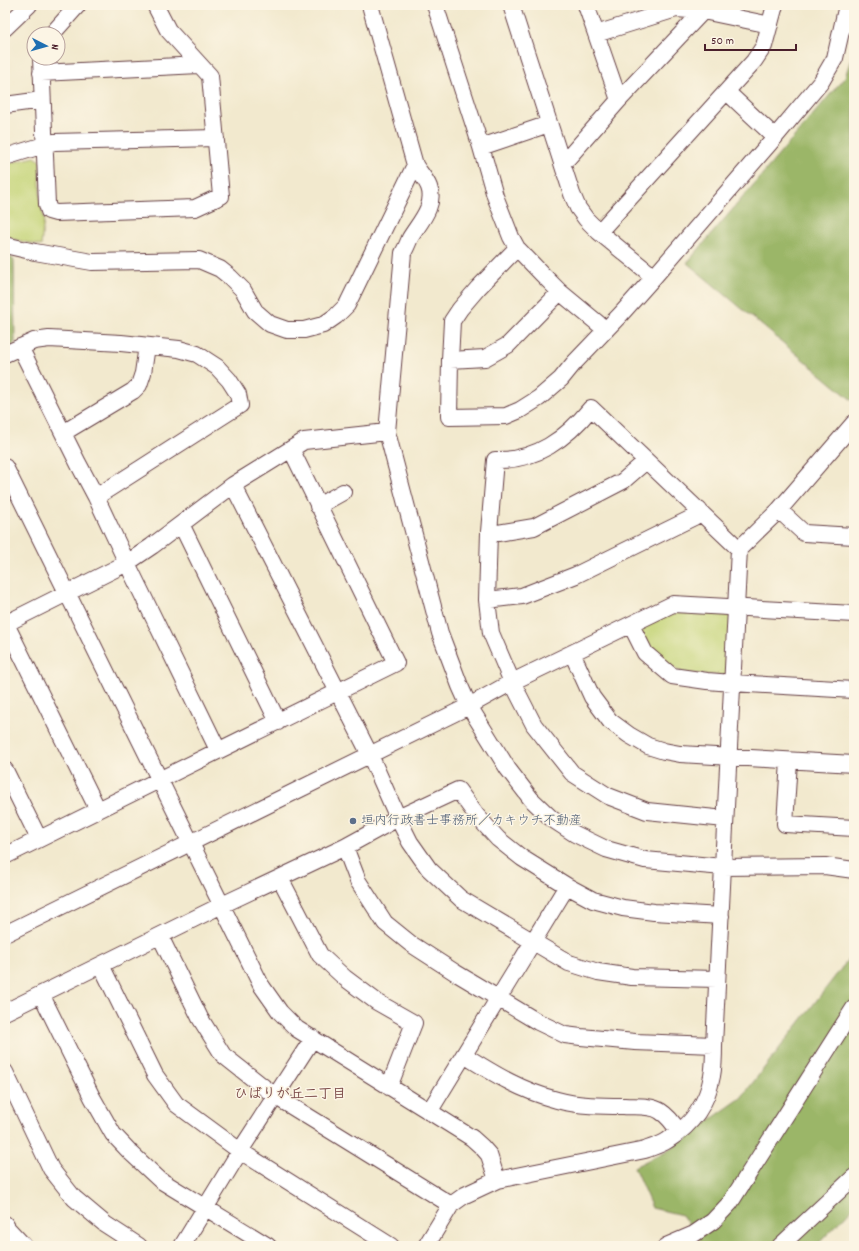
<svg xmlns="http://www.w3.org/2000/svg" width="859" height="1251" font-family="Dekko,'Klee One',sans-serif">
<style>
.green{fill:#c4d477;stroke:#877a51}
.forest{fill:#9bb668;stroke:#726a4a}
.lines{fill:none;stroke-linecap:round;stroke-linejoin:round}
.minor-casing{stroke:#633d43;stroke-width:18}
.minor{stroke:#fff;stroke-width:16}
.service-dot{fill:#5c6f8a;stroke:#fcf5e5;stroke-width:1.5}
.labels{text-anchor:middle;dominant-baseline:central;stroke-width:3;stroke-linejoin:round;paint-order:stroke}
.service-label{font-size:13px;fill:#4e5e75;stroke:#fcf5e5;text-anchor:start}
.neighbourhood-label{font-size:14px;font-weight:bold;fill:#7a4948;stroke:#fcf5e5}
</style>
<rect width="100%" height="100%" fill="#fcf5e5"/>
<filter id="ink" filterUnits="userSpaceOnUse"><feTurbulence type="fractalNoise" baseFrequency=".025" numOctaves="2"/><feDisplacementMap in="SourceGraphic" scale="8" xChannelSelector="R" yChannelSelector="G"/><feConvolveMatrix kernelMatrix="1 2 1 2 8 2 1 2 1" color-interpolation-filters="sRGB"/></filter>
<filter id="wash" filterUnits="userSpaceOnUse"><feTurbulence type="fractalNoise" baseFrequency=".012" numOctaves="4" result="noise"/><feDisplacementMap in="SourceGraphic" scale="16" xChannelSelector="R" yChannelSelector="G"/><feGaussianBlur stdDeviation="0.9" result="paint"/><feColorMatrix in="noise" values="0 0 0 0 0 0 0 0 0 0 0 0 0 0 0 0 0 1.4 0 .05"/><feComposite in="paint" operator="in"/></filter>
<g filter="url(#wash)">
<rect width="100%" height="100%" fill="#f2e9ce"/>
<path class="green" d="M 35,157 L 40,161 L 40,203 L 44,218 L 41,246 L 5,237 L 5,164 Z
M 670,611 L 732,613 L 729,676 L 684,673 L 666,665 L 648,646 L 639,631 L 641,625 Z"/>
<path class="forest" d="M 854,49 L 854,402 L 687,263 L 845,77 Z
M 5,254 L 14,260 L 15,342 L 5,354 Z
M 854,952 L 854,1207 L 816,1246 L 702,1246 L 703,1245 L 682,1215 L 652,1208 L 634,1167 L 666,1151 L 741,1098 Z"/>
</g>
<g filter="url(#ink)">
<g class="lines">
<g class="minor-casing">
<path id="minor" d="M 370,5 L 415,165 C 419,172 426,179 429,187 C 436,206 419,223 410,238 C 408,243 406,248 403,253 L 387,432 L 440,633 L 460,686 L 469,706 L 508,769 L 531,799 L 552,819 L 575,834 L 606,849 L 645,860 L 723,867 L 825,866 L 854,870
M 435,5 L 481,147 L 495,196 L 511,237 L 517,248 L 542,274 L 560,292 L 606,330
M 511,5 L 572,194 L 578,208 L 586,219 L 599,232 L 654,277
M 586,5 L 619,100
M 5,28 L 29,5
M 52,34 L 78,5
M 596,34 L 676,9 L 703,11
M 41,58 L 47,204 L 49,211 L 56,213 L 195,208 L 221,196 L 210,76 L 168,30 L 155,5
M 41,73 L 199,65
M 727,92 L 775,137
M 5,105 L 42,100
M 481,147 L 549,124
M 5,157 L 54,142 L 216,138
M 561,159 L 568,158 L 619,100 L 703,11 L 770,25
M 599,232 L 754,61 L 764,46 L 775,5
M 5,245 L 35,252 L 92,262 L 199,260 L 220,269 L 230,277 L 243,290 L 255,311 L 270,324 L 287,330 L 304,330 L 323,325 L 336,316 L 347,305 L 415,165
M 517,248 L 478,288 L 460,309 L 452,321 L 450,360 L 449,417 L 506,416 L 520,410 L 539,398 L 561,379 L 574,363 L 621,314 L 654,277 L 775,137 L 821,82 L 835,58 L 847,5
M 20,347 L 78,463 L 96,497 L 127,563 L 218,750
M 5,354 L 34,341 L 49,339 L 121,343 L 179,349 L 197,354 L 217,367 L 229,380 L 238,394 L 240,405 L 96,497
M 450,360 L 485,358 L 508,345 L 560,292
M 63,433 L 133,391 L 139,385 L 143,373 L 147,346
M 5,467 L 261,985 L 280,1012 L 297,1029 L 472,1138 L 482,1147 L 489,1155 L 497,1180
M 233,485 L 370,755 L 398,818 L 410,842 L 429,869 L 461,899 L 569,963 L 598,972 L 632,977 L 717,979
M 318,506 L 343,492
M 779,510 L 804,533 L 854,536
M 181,524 L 278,722
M 489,532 L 498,533 L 534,527 L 623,481 L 646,461
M 487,600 L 522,596 L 576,575 L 694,517 L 699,510
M 5,622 L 98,810
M 5,624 L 127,563 L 152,546 L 233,485 L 304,441 L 387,432
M 631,625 L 645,653 L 672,676 L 707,681 L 732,683 L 854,690
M 572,653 L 592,697 L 610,721 L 629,735 L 648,746 L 664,751 L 680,754 L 854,764
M 789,761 L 785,824 L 854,828
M 5,770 L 39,839
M 725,819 L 647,811 L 608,796 L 572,773 L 534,725 L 512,682 L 491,633 L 487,600 L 489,532 L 495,460 C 536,461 566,439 591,408 L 739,549
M 345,847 L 358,881 L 385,923 L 411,944 L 456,973 L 538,1022 L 565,1035 L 581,1037 L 635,1042 L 714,1045
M 5,856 L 396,663 L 291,449
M 280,878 L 320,955 L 345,978 L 377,1002 L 414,1023 L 389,1087
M 5,934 L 469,706 L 512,682 L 673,604 L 854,614
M 160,936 L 200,1018 L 223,1055 L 275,1096 L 451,1205
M 101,965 L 155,1075 L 176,1104 L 240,1151 L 391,1246
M 41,994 L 92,1097 L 113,1134 L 131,1153 L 160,1180 L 268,1246
M 5,1012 L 222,905 L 345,847 L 398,818 L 458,790 L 477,816 L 498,839 L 522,858 L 567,886 L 593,900 L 623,908 L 654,912 L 721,916
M 464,1055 C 494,1074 522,1091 557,1100 C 579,1106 602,1106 624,1106 C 635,1107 651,1105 660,1111 C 668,1116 674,1124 679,1132
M 5,1072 L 51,1169 L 74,1198 L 105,1224 L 139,1246
M 429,1112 L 567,886
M 5,1224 L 8,1229 L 24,1246
M 182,1246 L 240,1151 L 313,1038
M 426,1246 L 451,1205 L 465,1195 L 497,1180 L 645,1150 C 652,1147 661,1145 668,1140 C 692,1125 707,1104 712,1076 C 714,1066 714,1055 714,1045 L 739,549 L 779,510 L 854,423
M 666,1246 L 694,1234 L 713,1221 L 730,1203 L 854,1008
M 780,1246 L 854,1177"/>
</g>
<use href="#minor" class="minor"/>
</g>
</g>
<circle class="service-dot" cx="353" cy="821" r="4"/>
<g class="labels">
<g class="service-label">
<text x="361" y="821">垣内行政書士事務所／カキウチ不動産</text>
</g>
<g class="neighbourhood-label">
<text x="290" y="1095">ひばりが丘二丁目</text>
</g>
</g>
<rect width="859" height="1251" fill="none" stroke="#fcf5e5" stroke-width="20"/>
<g transform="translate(46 46) rotate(96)"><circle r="19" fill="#fcf5e5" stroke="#b59f9b"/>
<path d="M0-3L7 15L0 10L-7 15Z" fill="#1f6fb2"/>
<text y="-6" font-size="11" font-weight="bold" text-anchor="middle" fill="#4a1f2b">N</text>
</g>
<path d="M705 44v6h91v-6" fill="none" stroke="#4a1f2b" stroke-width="2"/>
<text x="711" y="44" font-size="12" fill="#4a1f2b" stroke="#fcf5e5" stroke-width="3" paint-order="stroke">50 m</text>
</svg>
